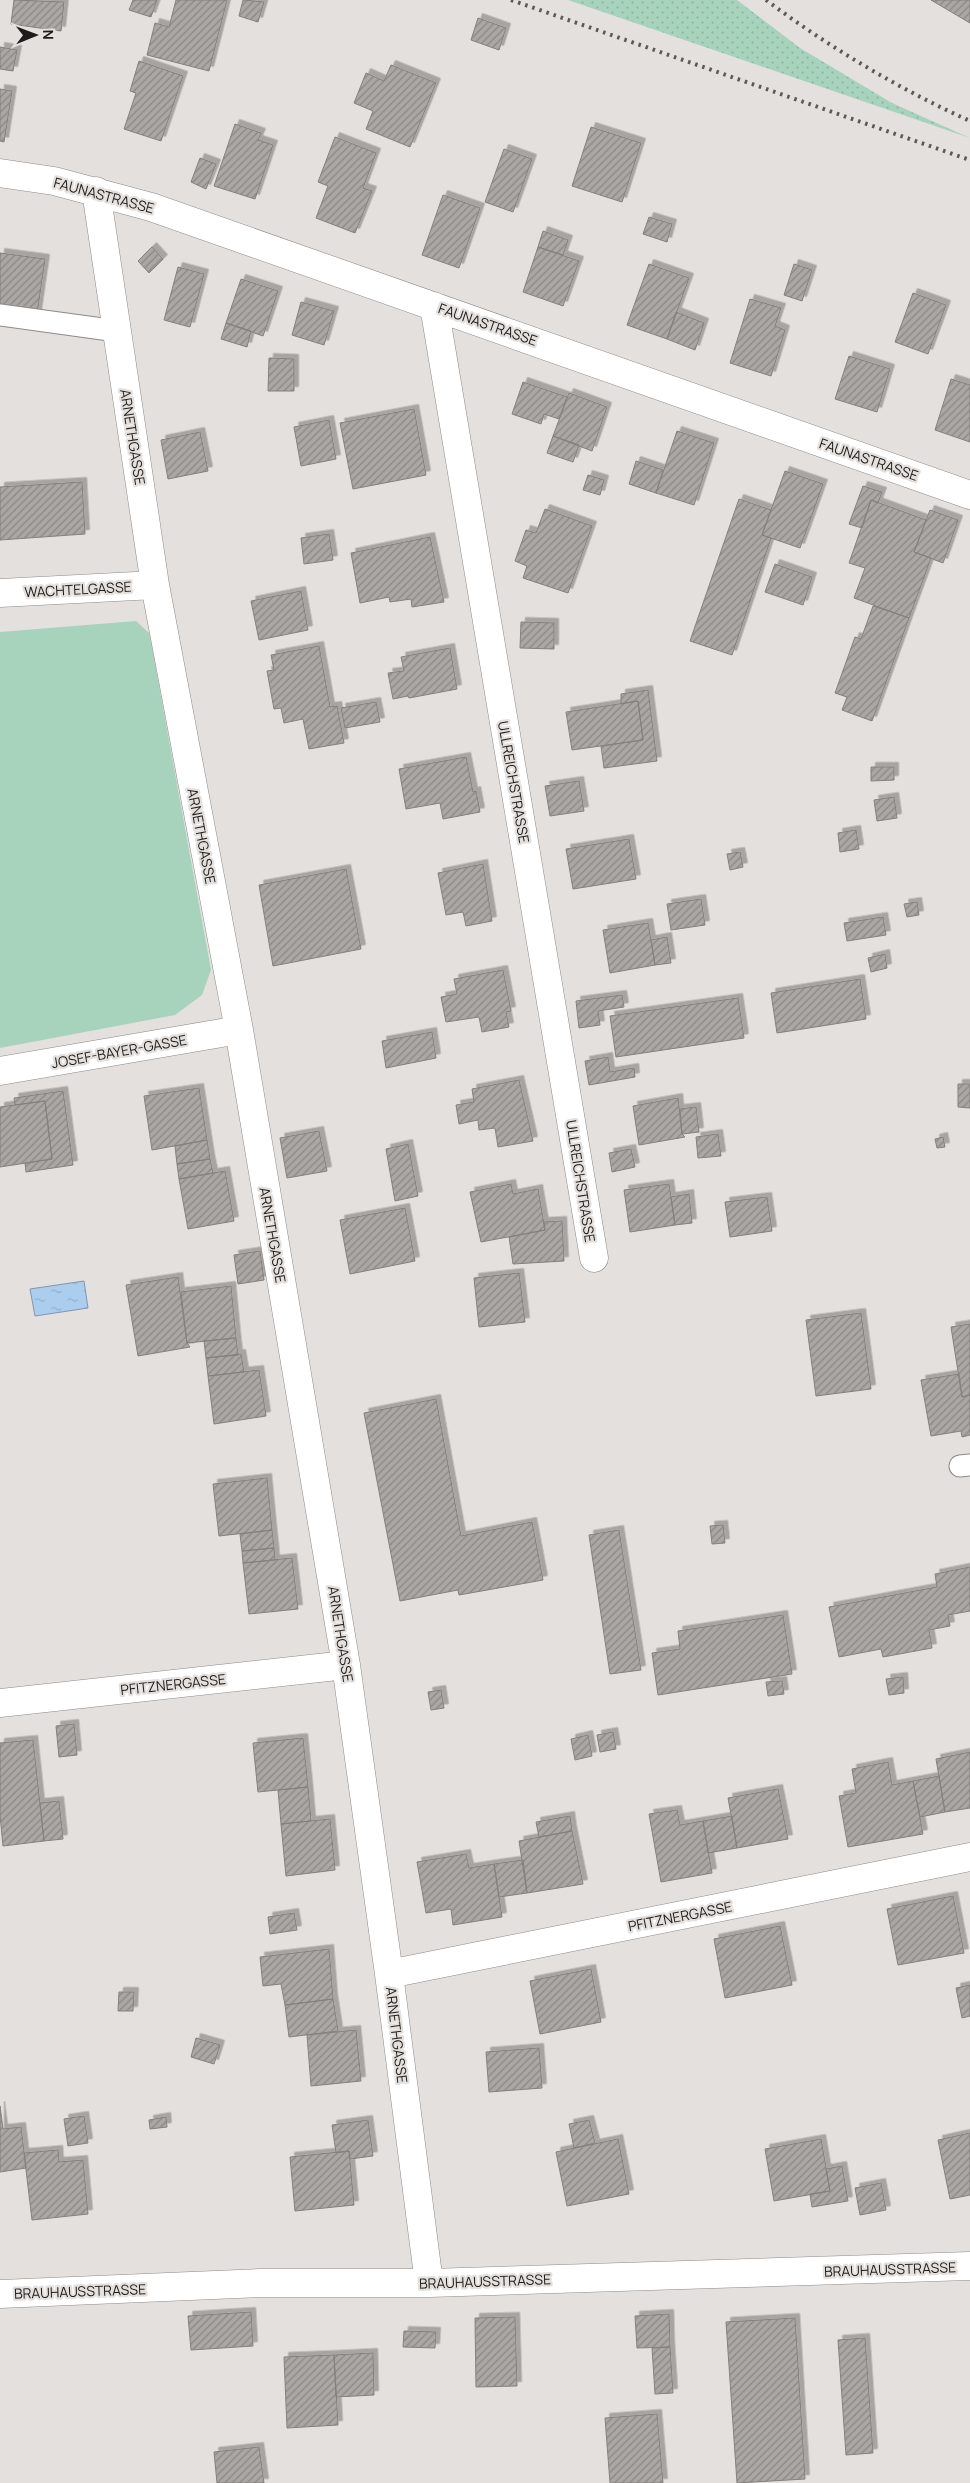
<svg xmlns="http://www.w3.org/2000/svg" width="970" height="2483" font-family="Manrope,sans-serif">
<style>
.grass{fill:url(#grass-dots)}
.garden{fill:#a7d3bd}
.water{fill:url(#water-ripples);stroke:#8098af}
.building{fill:url(#building-hatch);stroke:#84807e;filter:url(#shadow)}
.lines{fill:none;stroke-linecap:round;stroke-linejoin:round}
.lane-casing{stroke:#8e8a87;stroke-width:23}
.street-casing{stroke:#8e8a87;stroke-width:29}
.lane{stroke:#fff;stroke-width:21}
.street{stroke:#fff;stroke-width:28}
.rail{stroke:#5b5957;stroke-width:4;stroke-dasharray:2.5 5;stroke-linecap:butt}
.labels{text-anchor:middle;dominant-baseline:central;stroke-width:4.5;stroke-linejoin:round;paint-order:stroke}
.street-label{font-size:14px;fill:#1d1c1b;stroke:#e4e0dd}
</style>
<defs>
<pattern id="grass-dots" width="8" height="8" patternUnits="userSpaceOnUse" patternTransform="scale(1.25)"><rect width="8" height="8" fill="#a7d3bd"/><path d="M2 2h.1M6 6h.1" fill="none" stroke="#8fb5a2" stroke-width="1.8" stroke-linecap="round"/></pattern>
<pattern id="water-ripples" width="26" height="14" patternUnits="userSpaceOnUse" patternTransform="scale(1.25)"><rect width="26" height="14" fill="#abcdee"/><path d="M2 4q2-2 4 0t4 0M15 11q2-2 4 0t4 0" fill="none" stroke="#93afcc"/></pattern>
<pattern id="building-hatch" width="6" height="6" patternUnits="userSpaceOnUse" patternTransform="scale(1.25)"><rect width="6" height="6" fill="#aba7a4"/><path d="M-1 1l2-2M0 6l6-6M5 7l2-2" fill="none" stroke="#8b8785"/></pattern>
<filter id="shadow"><feDropShadow dx="4.5" dy="-4.5" stdDeviation="0" flood-color="#0004"/></filter>
</defs>
<rect width="100%" height="100%" fill="#e4e0dd"/>
<path class="grass" d="M 568,0 L 737,0 L 800,48 L 892,103 L 970,138 Z"/>
<path class="garden" d="M 136,621 L 149,633 L 151,642 L 211,970 L 202,995 L 175,1015 L 0,1048 L 0,632 Z"/>
<path class="water" d="M 84,1281 L 88,1308 L 35,1316 L 30,1289 Z"/>
<path class="building" d="M 14,0 L 64,2 L 61,31 L 11,24 Z
M 133,0 L 157,0 L 151,17 L 129,10 Z
M 176,0 L 227,0 L 209,71 L 147,55 L 155,23 L 169,27 Z
M 243,0 L 264,2 L 258,22 L 239,16 Z
M 931,0 L 970,0 L 970,23 Z
M 478,18 L 506,28 L 499,50 L 471,40 Z
M 0,47 L 17,50 L 13,71 L 0,69 Z
M 139,61 L 183,76 L 161,141 L 124,129 L 136,93 L 130,91 Z
M 391,65 L 436,83 L 410,147 L 366,129 L 373,111 L 354,103 L 366,73 L 384,81 Z
M 0,89 L 12,91 L 4,142 L 0,141 Z
M 235,124 L 261,133 L 258,140 L 273,145 L 255,199 L 214,186 Z
M 591,127 L 641,143 L 622,202 L 572,186 Z
M 335,137 L 376,153 L 363,188 L 372,191 L 355,233 L 316,218 L 328,186 L 318,182 Z
M 504,149 L 532,159 L 513,212 L 485,202 Z
M 200,158 L 216,164 L 206,189 L 191,182 Z
M 443,195 L 480,208 L 459,268 L 422,255 Z
M 649,217 L 672,224 L 667,242 L 643,234 Z
M 543,231 L 568,240 L 563,255 L 538,247 Z
M 152,247 L 163,259 L 149,273 L 138,261 Z
M 538,247 L 579,261 L 563,306 L 523,292 Z
M 0,253 L 45,259 L 37,314 L 0,309 Z
M 649,264 L 689,278 L 667,339 L 627,325 Z
M 794,264 L 812,270 L 802,301 L 784,295 Z
M 178,267 L 204,274 L 190,327 L 164,320 Z
M 241,279 L 278,291 L 263,336 L 226,323 Z
M 913,293 L 946,305 L 928,354 L 895,342 Z
M 750,299 L 781,308 L 775,326 L 785,330 L 771,376 L 730,363 Z
M 301,302 L 334,311 L 324,345 L 292,335 Z
M 676,312 L 704,323 L 695,350 L 667,339 Z
M 226,323 L 251,331 L 247,347 L 221,339 Z
M 849,356 L 890,369 L 877,412 L 835,399 Z
M 269,358 L 294,359 L 294,391 L 268,391 Z
M 951,379 L 970,385 L 970,442 L 935,430 Z
M 523,382 L 567,397 L 559,419 L 544,414 L 541,424 L 512,414 Z
M 569,393 L 607,407 L 592,451 L 553,436 Z
M 414,409 L 426,475 L 353,489 L 340,423 Z
M 329,420 L 336,459 L 301,466 L 294,427 Z
M 677,431 L 714,443 L 694,505 L 656,493 Z
M 200,432 L 208,471 L 168,479 L 161,440 Z
M 553,436 L 579,445 L 573,462 L 547,453 Z
M 636,461 L 663,470 L 656,493 L 629,484 Z
M 785,471 L 823,484 L 800,548 L 762,535 Z
M 588,475 L 604,480 L 600,495 L 583,490 Z
M 82,482 L 85,534 L 0,540 L 0,487 Z
M 863,486 L 882,492 L 878,503 L 871,500 L 862,528 L 849,524 Z
M 739,499 L 771,510 L 762,535 L 771,538 L 732,655 L 690,641 Z
M 871,500 L 926,520 L 914,552 L 931,558 L 909,618 L 854,598 L 865,568 L 849,563 Z
M 545,509 L 592,526 L 568,593 L 523,578 L 527,566 L 515,561 L 526,530 L 536,533 Z
M 930,510 L 958,520 L 943,563 L 914,552 Z
M 329,534 L 333,560 L 304,564 L 301,538 Z
M 430,537 L 444,602 L 412,607 L 411,599 L 390,602 L 389,597 L 360,603 L 351,553 Z
M 775,564 L 812,577 L 803,605 L 765,592 Z
M 301,591 L 308,630 L 259,640 L 251,601 Z
M 873,606 L 909,618 L 872,721 L 842,710 L 847,697 L 835,693 L 855,637 L 861,639 Z
M 521,622 L 554,623 L 554,649 L 520,648 Z
M 319,646 L 330,707 L 337,706 L 344,743 L 309,749 L 303,719 L 284,723 L 281,708 L 274,709 L 267,671 L 274,670 L 271,655 Z
M 450,648 L 457,689 L 409,698 L 408,696 L 393,699 L 388,673 L 404,671 L 401,657 Z
M 648,690 L 657,761 L 604,768 L 601,746 L 643,740 L 638,701 L 621,704 L 621,694 Z
M 638,701 L 643,740 L 572,750 L 566,712 Z
M 376,702 L 380,722 L 345,728 L 341,708 Z
M 466,757 L 473,792 L 476,791 L 480,812 L 443,819 L 440,803 L 406,809 L 399,769 Z
M 871,767 L 894,767 L 894,780 L 871,781 Z
M 579,781 L 584,811 L 550,816 L 545,786 Z
M 894,797 L 897,818 L 877,821 L 874,800 Z
M 856,830 L 859,849 L 840,852 L 838,833 Z
M 629,839 L 636,879 L 573,889 L 566,849 Z
M 740,852 L 743,867 L 730,870 L 727,854 Z
M 483,864 L 492,921 L 466,926 L 463,912 L 446,915 L 438,873 Z
M 346,869 L 361,949 L 273,966 L 259,885 Z
M 701,899 L 705,925 L 671,930 L 667,904 Z
M 917,902 L 919,915 L 907,917 L 904,904 Z
M 883,917 L 886,935 L 847,941 L 844,923 Z
M 648,923 L 655,965 L 610,973 L 603,930 Z
M 667,937 L 671,963 L 655,965 L 651,940 Z
M 885,954 L 887,968 L 871,972 L 868,958 Z
M 503,970 L 511,1011 L 506,1012 L 509,1027 L 482,1032 L 479,1017 L 446,1022 L 441,997 L 457,994 L 454,979 Z
M 860,979 L 866,1019 L 777,1033 L 771,993 Z
M 622,995 L 624,1007 L 598,1011 L 600,1025 L 579,1028 L 576,1001 Z
M 738,998 L 744,1038 L 616,1057 L 610,1016 Z
M 432,1032 L 436,1058 L 386,1068 L 382,1041 Z
M 608,1057 L 610,1072 L 634,1068 L 635,1077 L 589,1085 L 585,1061 Z
M 519,1080 L 533,1141 L 498,1147 L 495,1128 L 479,1130 L 478,1120 L 459,1124 L 456,1105 L 474,1102 L 472,1089 Z
M 958,1084 L 970,1084 L 970,1108 L 958,1107 Z
M 199,1088 L 207,1140 L 152,1150 L 144,1096 Z
M 63,1091 L 73,1165 L 26,1172 L 25,1163 L 52,1159 L 45,1101 L 15,1105 L 14,1098 Z
M 678,1098 L 682,1134 L 685,1137 L 639,1145 L 633,1106 Z
M 45,1101 L 52,1159 L 0,1167 L 0,1107 Z
M 696,1107 L 699,1132 L 682,1134 L 680,1109 Z
M 319,1131 L 327,1171 L 287,1178 L 280,1138 Z
M 718,1134 L 721,1156 L 698,1158 L 696,1137 Z
M 943,1137 L 945,1147 L 937,1148 L 935,1139 Z
M 207,1140 L 210,1159 L 177,1164 L 175,1146 Z
M 408,1144 L 418,1196 L 395,1201 L 386,1149 Z
M 631,1149 L 635,1167 L 612,1172 L 609,1153 Z
M 210,1159 L 213,1173 L 179,1179 L 177,1164 Z
M 225,1171 L 234,1221 L 188,1229 L 179,1179 Z
M 511,1184 L 513,1194 L 538,1189 L 545,1230 L 481,1242 L 470,1192 Z
M 669,1184 L 675,1225 L 630,1232 L 624,1190 Z
M 689,1194 L 692,1223 L 675,1225 L 671,1197 Z
M 767,1197 L 772,1231 L 730,1237 L 725,1202 Z
M 405,1208 L 415,1261 L 350,1274 L 340,1220 Z
M 562,1221 L 564,1261 L 513,1264 L 509,1237 L 545,1230 L 544,1222 Z
M 260,1251 L 264,1280 L 238,1284 L 234,1255 Z
M 519,1273 L 525,1322 L 479,1327 L 474,1278 Z
M 178,1277 L 187,1343 L 190,1347 L 138,1356 L 126,1285 Z
M 231,1286 L 236,1338 L 187,1343 L 181,1292 Z
M 861,1313 L 871,1389 L 816,1396 L 806,1320 Z
M 970,1324 L 970,1395 L 962,1397 L 951,1327 Z
M 236,1338 L 238,1355 L 206,1358 L 204,1341 Z
M 241,1354 L 244,1372 L 208,1376 L 206,1358 Z
M 259,1370 L 266,1416 L 214,1424 L 208,1376 Z
M 959,1374 L 962,1397 L 970,1395 L 970,1435 L 962,1437 L 961,1431 L 931,1436 L 921,1380 Z
M 436,1399 L 461,1536 L 532,1522 L 543,1580 L 459,1595 L 458,1590 L 400,1601 L 364,1413 Z
M 267,1478 L 272,1530 L 219,1536 L 213,1484 Z
M 723,1525 L 725,1543 L 712,1544 L 710,1526 Z
M 272,1530 L 274,1548 L 242,1551 L 240,1534 Z
M 619,1530 L 641,1670 L 610,1674 L 589,1535 Z
M 274,1548 L 275,1560 L 243,1563 L 242,1551 Z
M 292,1558 L 298,1609 L 249,1614 L 243,1563 Z
M 970,1567 L 970,1611 L 948,1615 L 950,1626 L 929,1630 L 932,1648 L 883,1657 L 881,1649 L 839,1657 L 829,1607 L 937,1587 L 935,1574 Z
M 783,1615 L 792,1674 L 658,1695 L 652,1653 L 680,1649 L 678,1631 Z
M 903,1677 L 904,1693 L 889,1695 L 886,1679 Z
M 782,1681 L 784,1694 L 768,1696 L 766,1682 Z
M 441,1690 L 444,1708 L 431,1710 L 428,1692 Z
M 74,1724 L 77,1755 L 59,1757 L 56,1726 Z
M 613,1732 L 616,1749 L 600,1752 L 597,1735 Z
M 588,1735 L 592,1756 L 575,1760 L 571,1739 Z
M 303,1738 L 308,1787 L 258,1792 L 253,1743 Z
M 33,1740 L 44,1841 L 3,1846 L 0,1815 L 0,1743 Z
M 970,1752 L 970,1808 L 945,1812 L 936,1759 Z
M 888,1762 L 892,1785 L 913,1781 L 923,1834 L 848,1847 L 839,1796 L 856,1793 L 852,1769 Z
M 939,1776 L 945,1812 L 920,1817 L 913,1781 Z
M 308,1787 L 311,1821 L 281,1824 L 278,1790 Z
M 778,1789 L 788,1839 L 737,1848 L 728,1798 Z
M 59,1801 L 63,1839 L 44,1841 L 40,1803 Z
M 677,1810 L 680,1825 L 703,1821 L 712,1873 L 661,1882 L 649,1814 Z
M 570,1816 L 572,1831 L 539,1837 L 536,1822 Z
M 732,1816 L 737,1848 L 708,1853 L 703,1821 Z
M 330,1819 L 335,1870 L 286,1876 L 281,1824 Z
M 572,1831 L 583,1884 L 527,1893 L 519,1841 Z
M 466,1854 L 469,1868 L 494,1864 L 502,1917 L 453,1925 L 451,1909 L 426,1913 L 417,1862 Z
M 523,1860 L 527,1893 L 499,1897 L 494,1864 Z
M 953,1896 L 964,1953 L 898,1965 L 887,1909 Z
M 294,1913 L 297,1930 L 270,1934 L 268,1917 Z
M 780,1926 L 792,1985 L 725,1998 L 714,1939 Z
M 329,1949 L 333,1999 L 285,2005 L 281,1984 L 263,1986 L 260,1957 Z
M 591,1969 L 601,2022 L 540,2034 L 530,1981 Z
M 970,1985 L 970,2016 L 962,2018 L 956,1988 Z
M 119,1992 L 134,1992 L 133,2011 L 118,2011 Z
M 333,1999 L 338,2031 L 289,2037 L 285,2005 Z
M 356,2030 L 361,2081 L 311,2086 L 307,2035 Z
M 196,2038 L 220,2045 L 214,2064 L 191,2057 Z
M 539,2048 L 542,2088 L 489,2092 L 486,2052 Z
M 0,2106 L 3,2129 L 21,2127 L 26,2168 L 0,2172 Z
M 84,2116 L 88,2143 L 68,2146 L 64,2119 Z
M 166,2117 L 167,2127 L 150,2129 L 149,2120 Z
M 368,2120 L 373,2156 L 350,2159 L 349,2151 L 336,2153 L 332,2125 Z
M 589,2120 L 595,2143 L 574,2148 L 569,2124 Z
M 970,2133 L 970,2195 L 950,2199 L 938,2140 Z
M 618,2139 L 629,2194 L 567,2206 L 556,2152 Z
M 821,2139 L 830,2191 L 774,2201 L 765,2149 Z
M 58,2150 L 59,2162 L 83,2160 L 88,2214 L 32,2220 L 24,2153 Z
M 349,2151 L 354,2205 L 295,2211 L 290,2157 Z
M 842,2166 L 848,2201 L 812,2207 L 810,2194 L 830,2191 L 826,2169 Z
M 881,2183 L 886,2210 L 860,2215 L 855,2188 Z
M 251,2312 L 253,2346 L 191,2350 L 188,2316 Z
M 669,2314 L 670,2347 L 637,2348 L 635,2316 Z
M 515,2317 L 517,2386 L 476,2387 L 475,2318 Z
M 795,2318 L 805,2479 L 737,2483 L 726,2322 Z
M 404,2331 L 436,2332 L 435,2348 L 403,2347 Z
M 865,2338 L 873,2453 L 846,2455 L 838,2340 Z
M 670,2347 L 673,2393 L 655,2394 L 652,2348 Z
M 373,2353 L 374,2395 L 336,2397 L 334,2355 Z
M 334,2355 L 338,2425 L 287,2428 L 284,2357 Z
M 657,2414 L 663,2483 L 610,2483 L 605,2418 Z
M 259,2447 L 264,2483 L 217,2483 L 214,2452 Z"/>
<g class="lines">
<g class="lane-casing">
<path id="lane" d="M 0,315 L 117,331
M 960,1466 L 970,1465"/>
</g>
<g class="street-casing">
<path id="street" d="M 0,173 L 54,181 L 151,207 L 970,495
M 96,191 L 155,585 L 239,1030 L 346,1665 L 389,1974 L 429,2283
M 434,306 L 594,1258
M 0,593 L 155,585
M 0,1071 L 239,1030
M 0,1703 L 346,1665
M 389,1974 L 970,1857
M 0,2294 L 261,2283 L 429,2283 L 970,2266"/>
</g>
<use href="#lane" class="lane"/>
<use href="#street" class="street"/>
<path class="rail" d="M 511,0 L 970,160
M 766,0 C 829,47 899,89 970,121"/>
</g>
<g class="labels">
<g class="street-label">
<text transform="translate(104 195) rotate(15)">FAUNASTRASSE</text>
<text transform="translate(488 324) rotate(19)">FAUNASTRASSE</text>
<text transform="translate(133 437) rotate(81)">ARNETHGASSE</text>
<text transform="translate(869 459) rotate(19)">FAUNASTRASSE</text>
<text transform="translate(78 589) rotate(-3)">WACHTELGASSE</text>
<text transform="translate(514 782) rotate(80)">ULLREICHSTRASSE</text>
<text transform="translate(202 836) rotate(79)">ARNETHGASSE</text>
<text transform="translate(119 1051) rotate(-10)">JOSEF-BAYER-GASSE</text>
<text transform="translate(581 1181) rotate(81)">ULLREICHSTRASSE</text>
<text transform="translate(273 1235) rotate(80)">ARNETHGASSE</text>
<text transform="translate(341 1634) rotate(81)">ARNETHGASSE</text>
<text transform="translate(173 1684) rotate(-6)">PFITZNERGASSE</text>
<text transform="translate(680 1916) rotate(-11)">PFITZNERGASSE</text>
<text transform="translate(397 2035) rotate(83)">ARNETHGASSE</text>
<text transform="translate(890 2269) rotate(-2)">BRAUHAUSSTRASSE</text>
<text transform="translate(485 2281) rotate(-2)">BRAUHAUSSTRASSE</text>
<text transform="translate(80 2291) rotate(-2)">BRAUHAUSSTRASSE</text>
</g>
</g>
<g transform="translate(35 35) rotate(89)" stroke="#e4e0dd" stroke-width="4" paint-order="stroke">
<path d="M0-4L9 19L0 12L-9 19Z" fill="#1d1c1b"/>
<text y="-8" font-size="14" font-weight="bold" text-anchor="middle" fill="#1d1c1b">N</text>
</g>
</svg>
